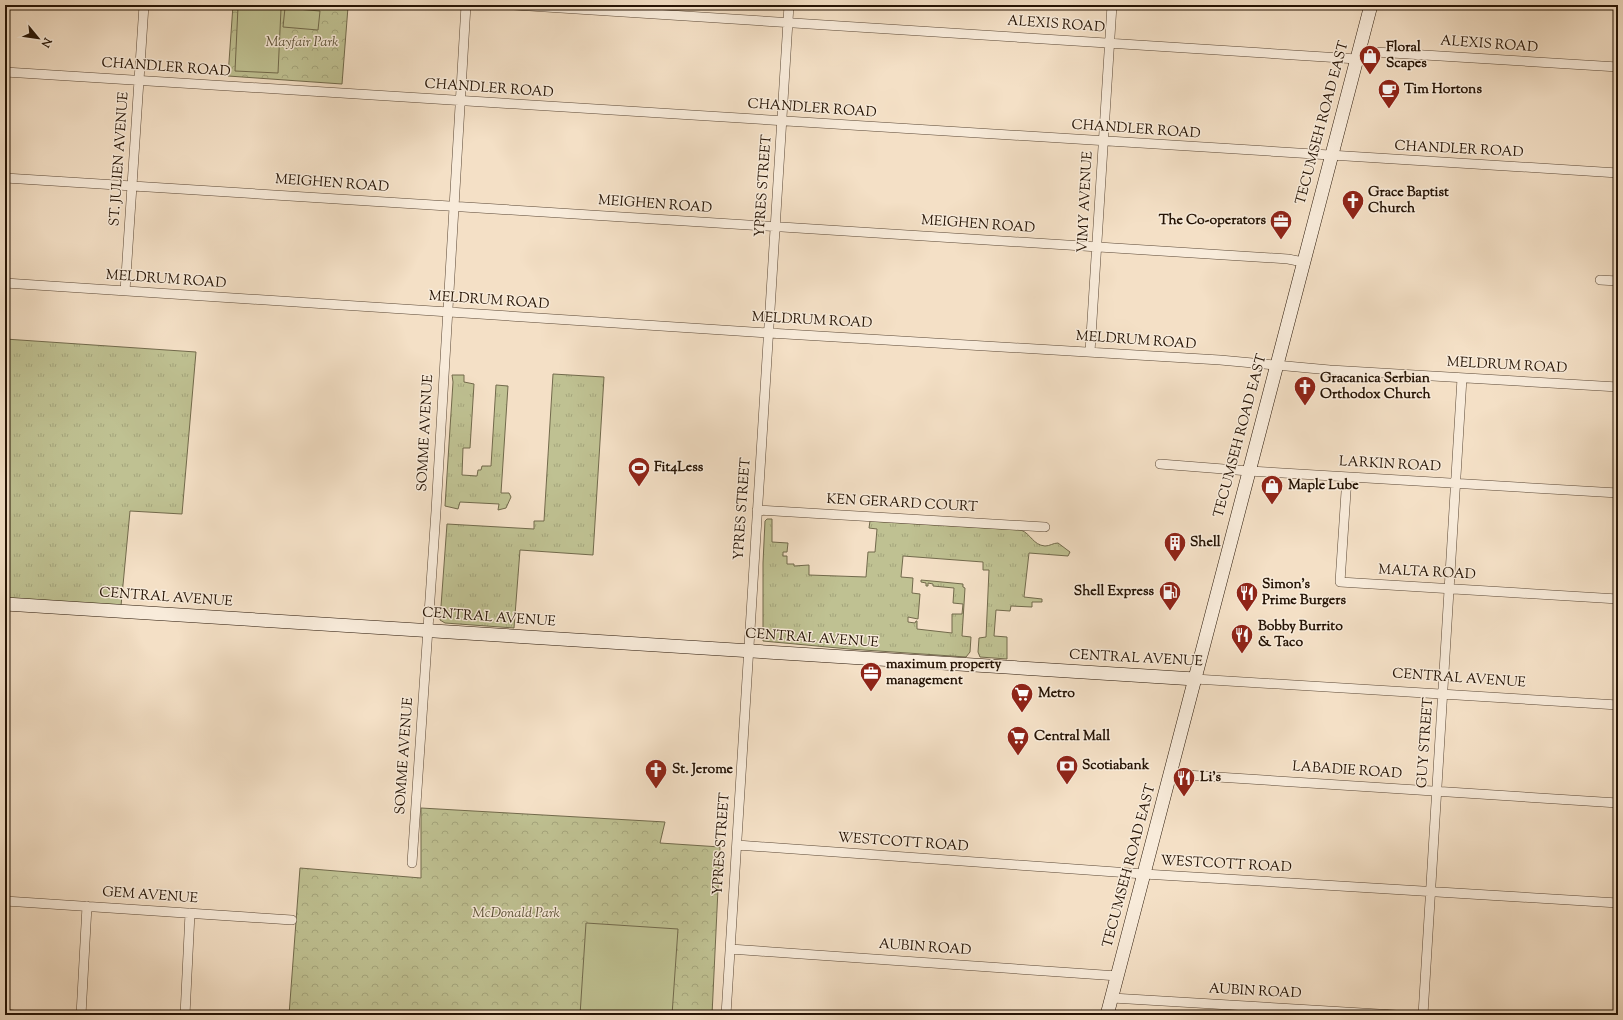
<svg xmlns="http://www.w3.org/2000/svg" width="1623" height="1020" font-family="'Sorts Mill Goudy',serif">
<style>
.grass{fill:url(#grass-tufts);stroke:#726a4c}
.forest{fill:url(#forest-crowns);stroke:#726a4c}
.garden{fill:#bfc192;stroke:#726a4c}
.lines{fill:none;stroke-linecap:round;stroke-linejoin:round}
.street-casing{stroke:#5a4735;stroke-width:10}
.secondary-casing{stroke:#261405;stroke-width:14}
.street{stroke:#f8ebda;stroke-width:9}
.secondary{stroke:#f8ebda;stroke-width:13}
.labels{text-anchor:middle;dominant-baseline:central;stroke-width:3;stroke-linejoin:round;paint-order:stroke}
.street-label{font-size:14px;fill:#261405;stroke:#f8ebda}
.park-label{font-size:14px;font-style:italic;fill:#5c5136;stroke:#f8ebda}
.poi-label{font-size:14px;font-weight:bold;fill:#261405;stroke:#f8ebda;text-anchor:start}
</style>
<defs>
<pattern id="grass-tufts" width="24" height="20" patternUnits="userSpaceOnUse"><rect width="24" height="20" fill="#bfc192"/><path d="M3 7l-1-3M5 7V3M7 7l1-3M15 17l-1-3M17 17v-4M19 17l1-3" fill="none" stroke="#a4a57c"/></pattern>
<pattern id="forest-crowns" width="20" height="18" patternUnits="userSpaceOnUse"><rect width="20" height="18" fill="#bfc192"/><path d="M2 6a3 3 0 1 1 6 0M12 15a3 3 0 1 1 6 0" fill="none" stroke="#a4a57c"/></pattern>
</defs>
<rect width="100%" height="100%" fill="#f4e0c6"/>
<filter id="stains"><feTurbulence type="fractalNoise" baseFrequency=".005" numOctaves="4"/><feColorMatrix values="0 0 0 0 .2 0 0 0 0 .09 0 0 0 0 .02 0 0 0 .5 -.17"/></filter>
<radialGradient id="worn" r=".72"><stop offset=".6" stop-color="#630" stop-opacity="0"/><stop offset="1" stop-color="#630" stop-opacity=".3"/></radialGradient>
<path class="grass" d="M 5,339 L 196,352 L 182,514 L 130,511 L 121,606 L 5,599 Z
M 553,374 L 604,377 L 593,555 L 520,550 L 514,628 L 445,623 L 440,620 L 447,524 L 534,529 L 534,521 L 544,521 Z
M 452,375 L 464,375 L 464,382 L 474,384 L 470,448 L 463,448 L 462,475 L 477,476 L 478,470 L 481,470 L 482,466 L 491,466 L 496,385 L 508,386 L 501,493 L 509,493 L 511,497 L 506,508 L 498,510 L 499,504 L 460,502 L 458,509 L 445,506 L 453,382 Z
M 767,519 L 772,519 L 772,542 L 788,543 L 787,552 L 783,552 L 783,556 L 787,556 L 787,564 L 794,564 L 794,566 L 809,565 L 809,575 L 866,577 L 868,552 L 875,552 L 877,529 L 869,528 L 870,521 L 1021,530 C 1031,534 1033,545 1045,546 C 1050,546 1053,543 1058,543 L 1070,552 L 1068,556 L 1029,553 L 1024,597 L 1042,599 L 1042,602 L 1032,602 L 1032,607 L 1011,606 L 1010,611 L 996,610 L 994,636 L 1007,637 L 1007,659 L 980,657 L 978,652 L 979,638 L 986,637 L 989,570 L 983,570 L 983,562 L 903,556 L 901,577 L 913,578 L 912,593 L 920,594 L 918,619 L 908,617 L 908,622 L 915,623 L 916,621 L 917,621 L 917,629 L 952,633 L 952,614 L 962,614 L 963,604 L 953,603 L 954,588 L 933,586 L 933,584 L 928,583 L 928,586 L 926,586 L 926,583 L 921,582 L 921,580 L 963,584 L 963,587 L 965,588 L 962,636 L 971,637 L 970,652 L 966,657 L 849,649 L 763,641 L 763,563 L 765,521 Z"/>
<path class="forest" d="M 233,5 L 311,5 L 348,7 L 342,84 L 228,76 Z
M 421,808 L 665,822 L 660,843 L 720,847 L 712,1015 L 289,1015 L 300,868 L 421,878 Z"/>
<path class="garden" d="M 238,7 L 281,9 L 278,73 L 235,71 Z
M 285,8 L 320,11 L 318,30 L 283,27 Z
M 586,923 L 678,929 L 672,1015 L 580,1015 Z"/>
<g class="lines">
<g class="street-casing">
<path id="street" d="M 514,5 L 1357,59
M 1359,51 L 1618,67
M 5,72 L 1618,173
M 5,178 L 1288,259 L 1303,262
M 1600,280 L 1618,281
M 5,283 L 769,333 L 1220,360 L 1330,370 L 1618,387
M 125,291 L 144,5
M 1090,352 L 1112,5
M 1160,464 L 1249,471 L 1618,493
M 1347,477 L 1340,582 L 1618,599
M 757,510 L 1045,527
M 1195,679 L 1618,705
M 1170,774 L 1618,803
M 737,845 L 1144,874 L 1618,903
M 412,863 L 436,511 L 466,5
M 5,901 L 292,920
M 730,949 L 1118,976
M 1112,998 L 1396,1015
M 5,1014 L 14,1015
M 81,1015 L 87,906
M 185,1015 L 190,913
M 726,1015 L 789,5
M 1423,1015 L 1462,378"/>
</g>
<g class="secondary-casing">
<path id="secondary" d="M 5,604 L 1195,679
M 1107,1015 L 1371,5"/>
</g>
<use href="#street" class="street"/>
<use href="#secondary" class="secondary"/>
</g>
<defs>
<g id="shop-pin" transform="scale(1.15)"><path d="M0 17L-7.5 6A9.5 9.5 0 1 1 7.5 6Z" fill="#8f2418" stroke="#f8ebda"/><path d="M-5-2.5h2.3a2.7 3.5 0 0 1 5.4 0H5L5.5 6h-11ZM-1.5-2.5h3a1.5 2.3 0 0 0-3 0Z" fill="#fff"/></g>
<g id="cafe-pin" transform="scale(1.15)"><path d="M0 17L-7.5 6A9.5 9.5 0 1 1 7.5 6Z" fill="#8f2418" stroke="#f8ebda"/><path d="M-5.5-4.5H6V0H3Q3 3.5 0 3.5H-2.5Q-5.5 3.5-5.5 0ZM3-3.2v2h1.7v-2ZM-6 4.5H4V6H-6Z" fill="#fff"/></g>
<g id="church-pin" transform="scale(1.15)"><path d="M0 17L-7.5 6A9.5 9.5 0 1 1 7.5 6Z" fill="#8f2418" stroke="#f8ebda"/><path d="M-1.2-6h2.4v3.5h3.3v2.4h-3.3V6h-2.4V-.1h-3.3v-2.4h3.3Z" fill="#fff"/></g>
<g id="office-pin" transform="scale(1.15)"><path d="M0 17L-7.5 6A9.5 9.5 0 1 1 7.5 6Z" fill="#8f2418" stroke="#f8ebda"/><path d="M-6-3h4V-5.5h4V-3h4V5H-6ZM-1-4.5V-3h2v-1.5ZM-6 0V1H6V0Z" fill="#fff"/></g>
<g id="stadium-pin" transform="scale(1.15)"><path d="M0 17L-7.5 6A9.5 9.5 0 1 1 7.5 6Z" fill="#8f2418" stroke="#f8ebda"/><path d="M0-5a6.5 5 0 1 0 0 10a6.5 5 0 1 0 0-10ZM-3.5-1.8h7v3.6h-7Z" fill="#fff"/></g>
<g id="building-pin" transform="scale(1.15)"><path d="M0 17L-7.5 6A9.5 9.5 0 1 1 7.5 6Z" fill="#8f2418" stroke="#f8ebda"/><path d="M-4-6H4V6H1V3H-1V6H-4ZM-2.5-4.3h1.7v1.8h-1.7ZM.8-4.3h1.7v1.8H.8ZM-2.5-1h1.7V.8h-1.7ZM.8-1h1.7V.8H.8Z" fill="#fff"/></g>
<g id="fuel-pin" transform="scale(1.15)"><path d="M0 17L-7.5 6A9.5 9.5 0 1 1 7.5 6Z" fill="#8f2418" stroke="#f8ebda"/><path d="M-5.5-6h7V0h2V4h1.3V-2.5L3-4.5l.8-.8L6-3V5H2.5V1h-1V6h-7ZM-4.2-4.7v3.2H.2V-4.7Z" fill="#fff"/></g>
<g id="restaurant-pin" transform="scale(1.15)"><path d="M0 17L-7.5 6A9.5 9.5 0 1 1 7.5 6Z" fill="#8f2418" stroke="#f8ebda"/><path d="M-5-6h1v4h1v-4h1v4h1v-4h1v5L-1.5 .5V6h-2V.5L-5-1ZM5-6V6H3V1.5H1.5Q1.5-4 5-6Z" fill="#fff"/></g>
<g id="supermarket-pin" transform="scale(1.15)"><path d="M0 17L-7.5 6A9.5 9.5 0 1 1 7.5 6Z" fill="#8f2418" stroke="#f8ebda"/><path d="M-6-5.5h2.5l.6 2H6L4.5 2H-2.5L-4.4-4H-6ZM-1.5 3.2a1.3 1.3 0 1 0 .1 0ZM3 3.2a1.3 1.3 0 1 0 .1 0Z" fill="#fff"/></g>
<g id="bank-pin" transform="scale(1.15)"><path d="M0 17L-7.5 6A9.5 9.5 0 1 1 7.5 6Z" fill="#8f2418" stroke="#f8ebda"/><path d="M-6-4H6V4H-6ZM0-2.3a2.3 2.3 0 1 0 0 4.6a2.3 2.3 0 1 0 0-4.6Z" fill="#fff"/></g>
</defs>
<g fill-rule="evenodd">
<use href="#shop-pin" x="1370" y="56"/>
<use href="#cafe-pin" x="1389" y="90"/>
<use href="#church-pin" x="1353" y="201"/>
<use href="#office-pin" x="1281" y="221"/>
<use href="#church-pin" x="1305" y="387"/>
<use href="#stadium-pin" x="639" y="468"/>
<use href="#shop-pin" x="1272" y="486"/>
<use href="#building-pin" x="1175" y="543"/>
<use href="#fuel-pin" x="1170" y="592"/>
<use href="#restaurant-pin" x="1247" y="593"/>
<use href="#restaurant-pin" x="1242" y="635"/>
<use href="#office-pin" x="871" y="673"/>
<use href="#supermarket-pin" x="1022" y="694"/>
<use href="#supermarket-pin" x="1018" y="737"/>
<use href="#bank-pin" x="1067" y="766"/>
<use href="#church-pin" x="656" y="770"/>
<use href="#restaurant-pin" x="1184" y="778"/>
</g>
<g class="labels">
<g class="street-label">
<text transform="translate(1056 25) rotate(4)">ALEXIS ROAD</text>
<text transform="translate(1489 45) rotate(4)">ALEXIS ROAD</text>
<text transform="translate(166 68) rotate(4)">CHANDLER ROAD</text>
<text transform="translate(489 89) rotate(4)">CHANDLER ROAD</text>
<text transform="translate(812 109) rotate(4)">CHANDLER ROAD</text>
<text transform="translate(1323 123) rotate(-75)">TECUMSEH ROAD EAST</text>
<text transform="translate(1136 130) rotate(4)">CHANDLER ROAD</text>
<text transform="translate(1459 150) rotate(3)">CHANDLER ROAD</text>
<text transform="translate(120 159) rotate(-86)">ST. JULIEN AVENUE</text>
<text transform="translate(332 184) rotate(4)">MEIGHEN ROAD</text>
<text transform="translate(764 186) rotate(-86)">YPRES STREET</text>
<text transform="translate(1086 202) rotate(-87)">VIMY AVENUE</text>
<text transform="translate(655 205) rotate(4)">MEIGHEN ROAD</text>
<text transform="translate(978 225) rotate(4)">MEIGHEN ROAD</text>
<text transform="translate(166 280) rotate(4)">MELDRUM ROAD</text>
<text transform="translate(489 301) rotate(4)">MELDRUM ROAD</text>
<text transform="translate(812 321) rotate(3)">MELDRUM ROAD</text>
<text transform="translate(1136 341) rotate(4)">MELDRUM ROAD</text>
<text transform="translate(1507 366) rotate(3)">MELDRUM ROAD</text>
<text transform="translate(426 433) rotate(-87)">SOMME AVENUE</text>
<text transform="translate(1241 436) rotate(-75)">TECUMSEH ROAD EAST</text>
<text transform="translate(1390 465) rotate(3)">LARKIN ROAD</text>
<text transform="translate(902 504) rotate(3)">KEN GERARD COURT</text>
<text transform="translate(743 509) rotate(-86)">YPRES STREET</text>
<text transform="translate(1427 573) rotate(3)">MALTA ROAD</text>
<text transform="translate(166 598) rotate(4)">CENTRAL AVENUE</text>
<text transform="translate(489 618) rotate(4)">CENTRAL AVENUE</text>
<text transform="translate(812 639) rotate(4)">CENTRAL AVENUE</text>
<text transform="translate(1136 659) rotate(3)">CENTRAL AVENUE</text>
<text transform="translate(1459 679) rotate(4)">CENTRAL AVENUE</text>
<text transform="translate(1426 743) rotate(-86)">GUY STREET</text>
<text transform="translate(405 756) rotate(-86)">SOMME AVENUE</text>
<text transform="translate(1347 771) rotate(4)">LABADIE ROAD</text>
<text transform="translate(903 843) rotate(4)">WESTCOTT ROAD</text>
<text transform="translate(722 844) rotate(-86)">YPRES STREET</text>
<text transform="translate(1226 865) rotate(3)">WESTCOTT ROAD</text>
<text transform="translate(1130 866) rotate(-75)">TECUMSEH ROAD EAST</text>
<text transform="translate(150 896) rotate(4)">GEM AVENUE</text>
<text transform="translate(925 948) rotate(4)">AUBIN ROAD</text>
<text transform="translate(1255 992) rotate(3)">AUBIN ROAD</text>
</g>
<g class="park-label">
<text x="302" y="43">Mayfair Park</text>
<text x="516" y="914">McDonald Park</text>
</g>
<g class="poi-label">
<text x="1386" y="48">Floral<tspan x="1386" dy="16">Scapes</tspan></text>
<text x="1404" y="90">Tim Hortons</text>
<text x="1368" y="193">Grace Baptist<tspan x="1368" dy="16">Church</tspan></text>
<text x="1266" y="221" text-anchor="end">The Co-operators</text>
<text x="1320" y="379">Gracanica Serbian<tspan x="1320" dy="16">Orthodox Church</tspan></text>
<text x="654" y="468">Fit4Less</text>
<text x="1288" y="486">Maple Lube</text>
<text x="1190" y="543">Shell</text>
<text x="1262" y="585">Simon's<tspan x="1262" dy="16">Prime Burgers</tspan></text>
<text x="1154" y="592" text-anchor="end">Shell Express</text>
<text x="1258" y="627">Bobby Burrito<tspan x="1258" dy="16">&amp; Taco</tspan></text>
<text x="886" y="665">maximum property<tspan x="886" dy="16">management</tspan></text>
<text x="1038" y="694">Metro</text>
<text x="1034" y="737">Central Mall</text>
<text x="1082" y="766">Scotiabank</text>
<text x="672" y="770">St. Jerome</text>
<text x="1200" y="778">Li's</text>
</g>
</g>
<rect width="1623" height="1020" fill="none" stroke="#f4e0c6" stroke-width="20"/>
<rect x="6" y="6" width="1611" height="1008" fill="none" stroke="#261405" stroke-width="2"/>
<rect x="10" y="10" width="1603" height="1000" fill="none" stroke="#261405"/>
<g transform="translate(38 38) rotate(119)" stroke="#f8ebda" stroke-width="3" paint-order="stroke">
<path d="M0-3L7 15L0 10L-7 15Z" fill="#261405"/>
<text y="-6" font-size="11" font-weight="bold" text-anchor="middle" fill="#261405">N</text>
</g>
<rect width="100%" height="100%" filter="url(#stains)"/>
<rect width="100%" height="100%" fill="url(#worn)"/>
</svg>
